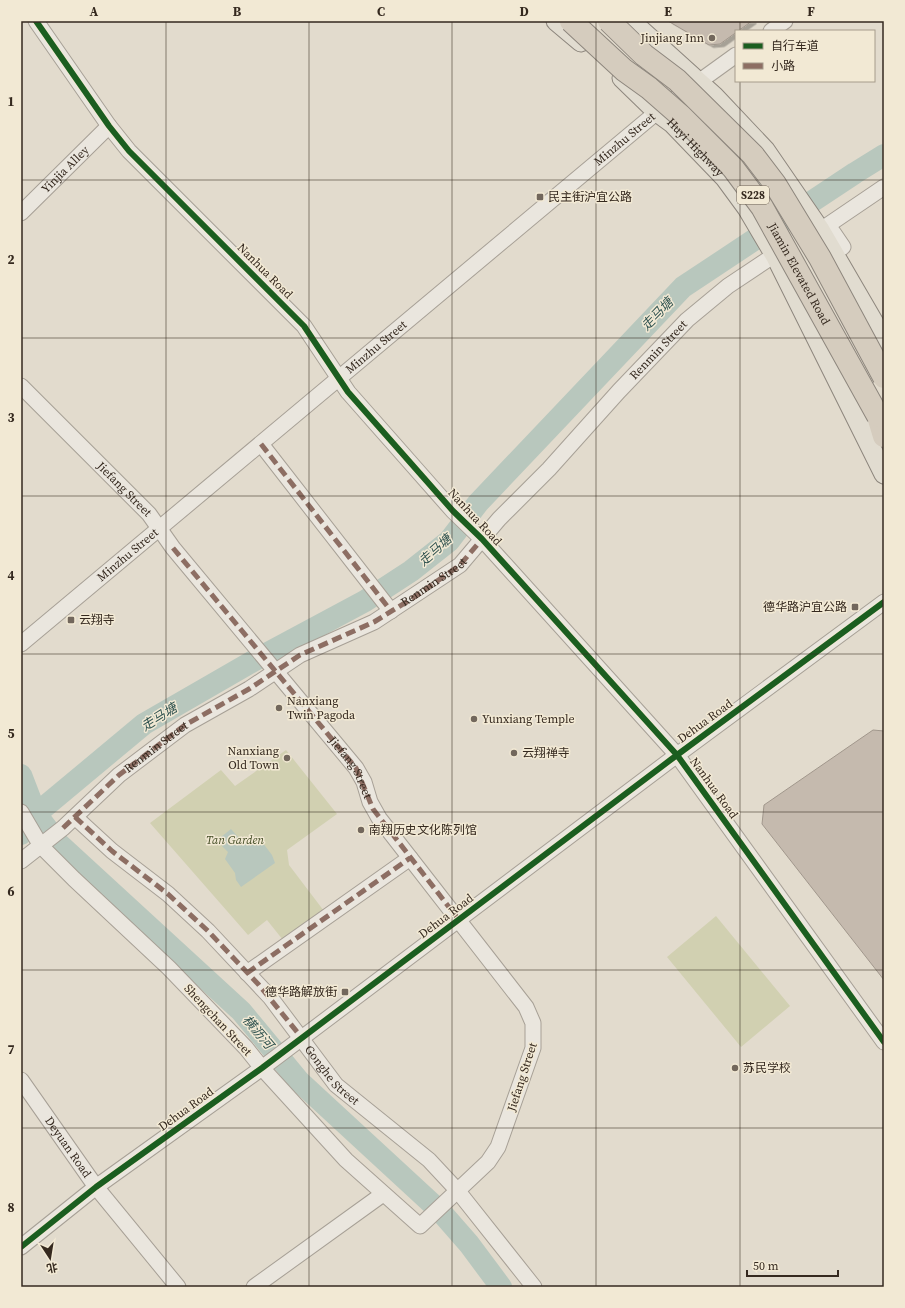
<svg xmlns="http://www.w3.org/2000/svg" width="905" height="1308" font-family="'Source Serif 4','Noto Sans SC',serif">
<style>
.green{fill:#d1d0b1}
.water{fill:#b8c7bd}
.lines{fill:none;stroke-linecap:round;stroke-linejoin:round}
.river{stroke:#b8c7bd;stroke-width:22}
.building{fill:#c5baae;stroke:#a1978c;filter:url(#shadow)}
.minor-casing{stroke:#a7a096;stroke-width:17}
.major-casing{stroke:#8d867d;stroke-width:21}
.highway-casing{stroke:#8d867d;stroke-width:24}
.minor{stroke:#eae6de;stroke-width:15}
.major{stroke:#e1dcd0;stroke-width:19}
.highway{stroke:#d5ccbe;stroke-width:22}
.highway-bridge-casing{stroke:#8d867d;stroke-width:24;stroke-linecap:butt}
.highway-bridge{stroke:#d5ccbe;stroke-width:22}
.quiet{stroke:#8d6e63;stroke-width:5;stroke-dasharray:10 5;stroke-linecap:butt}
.cycleway-casing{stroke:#f2e9d4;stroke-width:8}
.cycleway{stroke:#1b5e20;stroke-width:6}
.grid{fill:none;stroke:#35291f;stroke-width:1;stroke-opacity:0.55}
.poi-dot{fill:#72675c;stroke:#f2e9d4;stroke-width:1.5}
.labels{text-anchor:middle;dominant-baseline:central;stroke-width:3;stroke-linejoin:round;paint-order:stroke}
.shield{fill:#f2e9d4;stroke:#6e6355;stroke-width:1}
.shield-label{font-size:11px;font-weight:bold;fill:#35291f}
.poi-label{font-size:12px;fill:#35291f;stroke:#f2e9d4;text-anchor:start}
.street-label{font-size:12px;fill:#35291f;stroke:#f2e9d4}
.park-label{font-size:12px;font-style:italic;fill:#464f28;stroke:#f2e9d4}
.water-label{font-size:13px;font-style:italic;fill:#305350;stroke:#f2e9d4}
.neatline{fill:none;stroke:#35291f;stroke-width:1.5}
.grid-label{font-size:13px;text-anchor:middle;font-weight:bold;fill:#35291f}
</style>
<defs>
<filter id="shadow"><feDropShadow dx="4.5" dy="2.5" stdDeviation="0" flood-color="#0004"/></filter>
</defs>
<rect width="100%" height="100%" fill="#e2dbcd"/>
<path class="green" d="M 286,750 L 337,814 L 287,850 L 289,865 L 324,911 L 283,940 L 267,920 L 248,935 L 150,823 L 221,770 L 235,786 Z
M 716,916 L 790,1006 L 741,1047 L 667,957 Z"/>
<path class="water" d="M 231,829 L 238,837 L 250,842 L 259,838 L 272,855 L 275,863 L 241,887 L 236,880 L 235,873 L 225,859 L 228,852 L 222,846 L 221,837 Z"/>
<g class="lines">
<path class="river" d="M 21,775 L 36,814 L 58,843 L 241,1011 L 299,1081 L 441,1212 L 469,1244 L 501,1287
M 21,834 L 36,814 L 144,724 L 255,660 L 365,601 L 411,571 L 449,541 L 478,503 L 683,287 L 855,173 L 884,155"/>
</g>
<path class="building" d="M 668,21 L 752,21 L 720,44 L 709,45 Z
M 873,730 L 884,731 L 884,980 L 762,824 L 764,805 Z"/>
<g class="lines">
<g class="minor-casing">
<g id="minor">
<path d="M 36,21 L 109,126 L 129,151 L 304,326 L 348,392 L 453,511 L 482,539 L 677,755 L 884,1042"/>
<path d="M 771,31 L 785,21"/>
<path id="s1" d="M 21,213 L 109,126"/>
<path d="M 833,253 L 843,247 L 828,225 L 884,187"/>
<path id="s2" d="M 21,386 L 149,514 L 173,548 L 356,768 L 364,782 L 370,802 L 379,818 L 526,1007 L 533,1023 L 533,1048 L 498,1147 L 488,1162 L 420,1226 L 346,1160 L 262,1068 L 246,1048 L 169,968 L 74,879 L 41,846 L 21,812"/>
<path d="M 261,444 L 391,611"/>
<path id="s3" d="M 21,644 L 657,112 L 736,55"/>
<path id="s4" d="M 75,817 L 112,851 L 168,894 L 208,931 L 270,997 L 336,1085 L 429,1160 L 457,1190 L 534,1287"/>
<path id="s5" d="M 21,861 L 63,828 L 119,775 L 185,725 L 249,689 L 300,655 L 374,622 L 460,565 L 499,519 L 549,469 L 619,391 L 687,320 L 728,286 L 767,260 L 776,257"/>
<path d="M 247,973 L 410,858"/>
<path id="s6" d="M 21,1080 L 96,1187 L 178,1287"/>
<path d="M 21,1247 L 96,1187 L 262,1068 L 677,755 L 884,602"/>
<path d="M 254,1287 L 383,1194"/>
</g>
</g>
<g class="major-casing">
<g id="major">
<path d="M 556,21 L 581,42"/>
<path d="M 631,21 L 714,96 L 765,150 L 820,230 L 884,340"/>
<path id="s7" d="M 622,78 L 657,112 L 672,123 L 725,178 L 747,208 L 776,257 L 884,474"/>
</g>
</g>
<g class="highway-casing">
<path id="highway" d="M 878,416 L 884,436"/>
</g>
<use href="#minor" class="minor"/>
<use href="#major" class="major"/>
<use href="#highway" class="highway"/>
<g class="highway-bridge-casing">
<g id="highway-bridge">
<path id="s8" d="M 571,21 L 624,70 L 649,88 L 681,116 L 733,168 L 762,207 L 878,416"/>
<path d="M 609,21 L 644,55 L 677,80 L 753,155 L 775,184 L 820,258 L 884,377"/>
</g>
</g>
<use href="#highway-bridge" class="highway-bridge"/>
<g class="quiet">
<path d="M 261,444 L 391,611"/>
<path id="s9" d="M 173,548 L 356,768 L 373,809 L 459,920"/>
<path d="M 75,817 L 112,851 L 168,894 L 208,931 L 259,985 L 302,1038"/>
<path d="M 63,828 L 119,775 L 185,725 L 249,689 L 300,655 L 374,622 L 416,596 L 460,565 L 482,539"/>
<path d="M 247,973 L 410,858"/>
</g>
<g class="cycleway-casing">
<path id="cycleway" d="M 36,21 L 109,126 L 129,151 L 304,326 L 348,392 L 453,511 L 482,539 L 677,755 L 884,1042
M 21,1247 L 96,1187 L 262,1068 L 677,755 L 884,602"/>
</g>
<use href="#cycleway" class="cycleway"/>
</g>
<path class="grid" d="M 166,21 L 166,1287M 309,21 L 309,1287M 452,21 L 452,1287M 596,21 L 596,1287M 740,21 L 740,31M 740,81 L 740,1287M 21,180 L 884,180M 21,338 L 884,338M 21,496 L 884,496M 21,654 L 884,654M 21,812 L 884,812M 21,970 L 884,970M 21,1128 L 884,1128"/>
<g class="poi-dot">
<circle cx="712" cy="38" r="4"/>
<rect x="536" y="193" width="8" height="8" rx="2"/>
<rect x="851" y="603" width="8" height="8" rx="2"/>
<rect x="67" y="616" width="8" height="8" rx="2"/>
<circle cx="279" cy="708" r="4"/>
<circle cx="474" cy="719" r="4"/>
<circle cx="514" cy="753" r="4"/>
<circle cx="287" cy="758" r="4"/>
<circle cx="361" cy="830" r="4"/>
<rect x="341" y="988" width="8" height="8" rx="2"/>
<circle cx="735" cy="1068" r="4"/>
</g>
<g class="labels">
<rect class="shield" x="737" y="186" width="32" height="18" rx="3"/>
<g class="shield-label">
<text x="753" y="195">S228</text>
</g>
<g class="poi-label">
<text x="704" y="38" text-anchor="end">Jinjiang Inn</text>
<text x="548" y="197">民主街沪宜公路</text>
<text x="847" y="607" text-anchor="end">德华路沪宜公路</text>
<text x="79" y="620">云翔寺</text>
<text x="287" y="701">Nanxiang<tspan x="287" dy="14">Twin Pagoda</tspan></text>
<text x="482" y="719">Yunxiang Temple</text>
<text x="279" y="751" text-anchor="end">Nanxiang<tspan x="279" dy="14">Old Town</tspan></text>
<text x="522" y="753">云翔禅寺</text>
<text x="369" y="830">南翔历史文化陈列馆</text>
<text x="337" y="992" text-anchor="end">德华路解放街</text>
<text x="743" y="1068">苏民学校</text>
</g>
<g class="street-label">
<text stroke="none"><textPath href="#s3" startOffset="787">Minzhu Street</textPath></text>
<text stroke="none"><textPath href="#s7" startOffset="101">Huyi Highway</textPath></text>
<text stroke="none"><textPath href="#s1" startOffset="62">Yinjia Alley</textPath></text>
<text transform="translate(265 271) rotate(45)">Nanhua Road</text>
<text stroke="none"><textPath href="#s8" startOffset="344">Jiamin Elevated Road</textPath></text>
<text stroke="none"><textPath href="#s3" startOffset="463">Minzhu Street</textPath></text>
<text stroke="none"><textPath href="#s5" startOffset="825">Renmin Street</textPath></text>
<text stroke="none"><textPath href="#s2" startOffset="146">Jiefang Street</textPath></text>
<text transform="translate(475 517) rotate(47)">Nanhua Road</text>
<text stroke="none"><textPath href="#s3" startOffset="139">Minzhu Street</textPath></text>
<text stroke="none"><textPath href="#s5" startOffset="501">Renmin Street</textPath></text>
<text transform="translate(705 721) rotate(-36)">Dehua Road</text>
<text stroke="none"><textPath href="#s5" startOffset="177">Renmin Street</textPath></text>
<text stroke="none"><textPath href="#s9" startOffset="283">Jiefang Street</textPath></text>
<text transform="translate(714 788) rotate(54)">Nanhua Road</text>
<text transform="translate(446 916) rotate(-37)">Dehua Road</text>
<text transform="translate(218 1020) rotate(47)">Shengchan Street</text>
<text stroke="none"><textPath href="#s4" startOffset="366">Gonghe Street</textPath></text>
<text transform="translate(522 1077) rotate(-72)">Jiefang Street</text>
<text transform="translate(186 1109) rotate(-36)">Dehua Road</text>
<text stroke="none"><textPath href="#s6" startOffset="82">Deyuan Road</textPath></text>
</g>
<g class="park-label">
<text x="235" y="840">Tan Garden</text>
</g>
<g class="water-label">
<text transform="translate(657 314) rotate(-46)">走马塘</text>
<text transform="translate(435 550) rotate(-42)">走马塘</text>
<text transform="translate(159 717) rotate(-32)">走马塘</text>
<text transform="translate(258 1032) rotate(50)">横沥河</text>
</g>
</g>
<rect width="905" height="1308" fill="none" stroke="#f2e9d4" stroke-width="44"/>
<rect x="735" y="30" width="140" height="52" fill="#f2e9d4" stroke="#a69c8c"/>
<rect x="743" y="43" width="20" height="6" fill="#1b5e20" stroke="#a69c8c"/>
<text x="771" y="50" font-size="12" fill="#35291f">自行车道</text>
<rect x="743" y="63" width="20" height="6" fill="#8d6e63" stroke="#a69c8c"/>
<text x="771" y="70" font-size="12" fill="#35291f">小路</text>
<g transform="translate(50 1258) rotate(168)" stroke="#f2e9d4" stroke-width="3" paint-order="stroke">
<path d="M0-3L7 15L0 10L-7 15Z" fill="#35291f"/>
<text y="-6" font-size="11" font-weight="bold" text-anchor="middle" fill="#35291f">北</text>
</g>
<path d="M747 1270v6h91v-6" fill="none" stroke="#35291f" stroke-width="2"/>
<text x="753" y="1270" font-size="12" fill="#35291f" stroke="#f2e9d4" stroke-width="3" paint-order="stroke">50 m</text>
<rect x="22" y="22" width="861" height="1264" class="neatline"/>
<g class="grid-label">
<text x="94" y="16">A</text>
<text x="237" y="16">B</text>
<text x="381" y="16">C</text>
<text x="524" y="16">D</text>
<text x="668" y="16">E</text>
<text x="811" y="16">F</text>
<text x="11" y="106">1</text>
<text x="11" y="264">2</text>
<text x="11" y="422">3</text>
<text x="11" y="580">4</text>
<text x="11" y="738">5</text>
<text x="11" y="896">6</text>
<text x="11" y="1054">7</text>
<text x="11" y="1212">8</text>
</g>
</svg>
